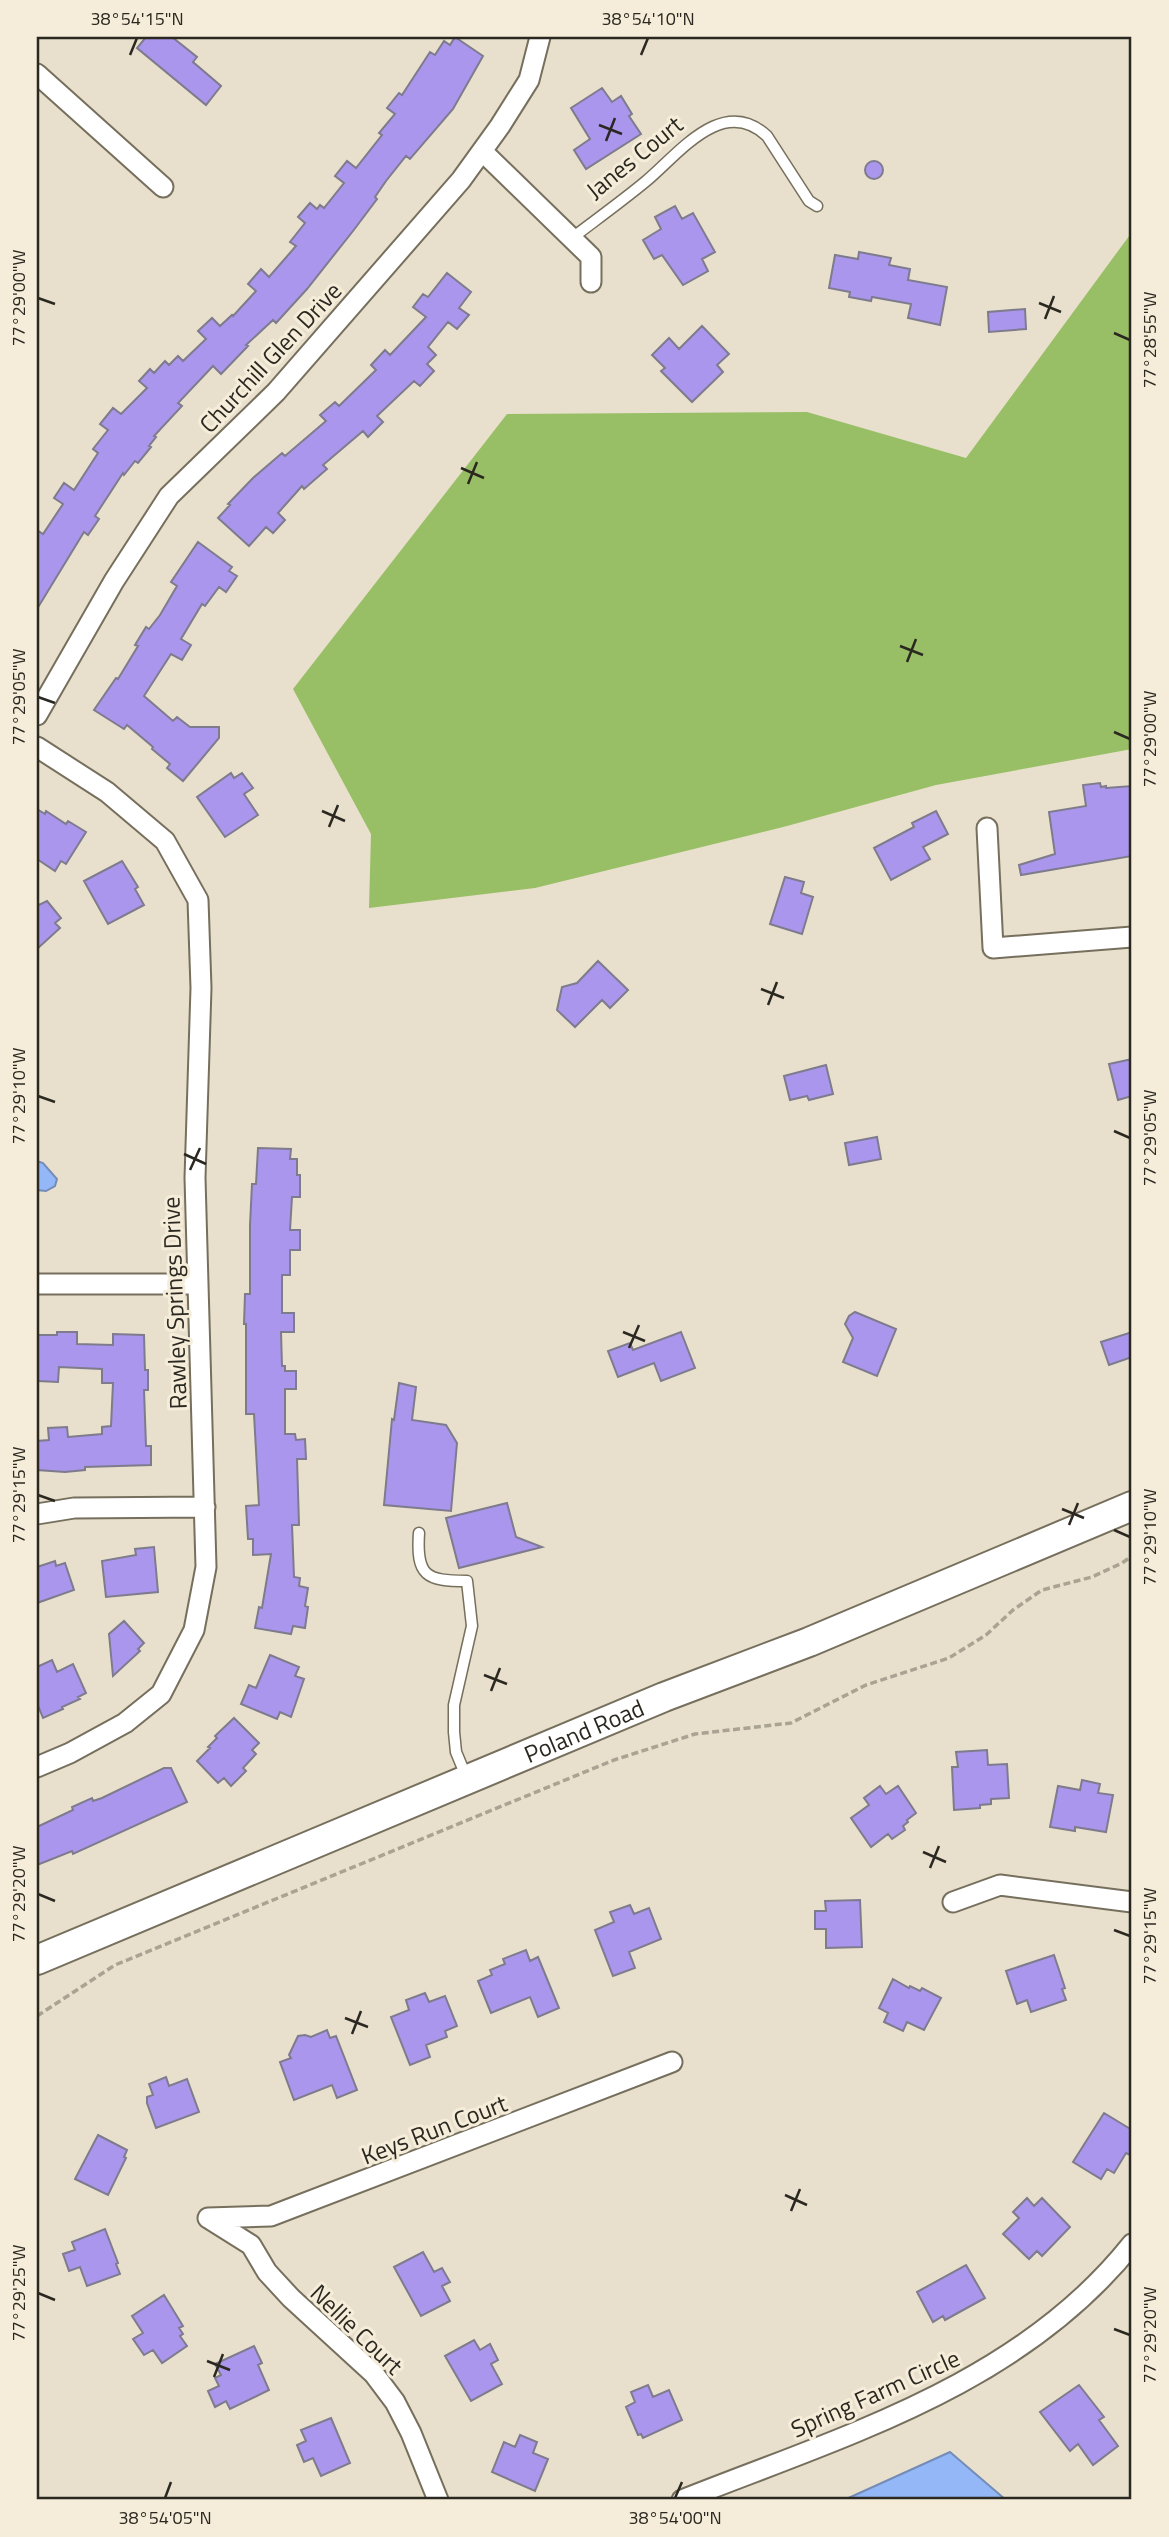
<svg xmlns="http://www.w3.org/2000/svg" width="1169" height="2537" font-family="'Titillium Web',sans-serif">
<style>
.forest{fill:#98bf66}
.water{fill:#93b7f7;stroke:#748cb7;stroke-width:2}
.building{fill:#aa96ed;stroke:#7e7b8d;stroke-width:2}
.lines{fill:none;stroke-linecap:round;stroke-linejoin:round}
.lane-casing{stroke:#766f5d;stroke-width:13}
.street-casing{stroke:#766f5d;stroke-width:23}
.secondary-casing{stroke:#766f5d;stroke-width:32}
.path{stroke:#aaa393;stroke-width:3.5;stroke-dasharray:7 3.5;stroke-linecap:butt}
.lane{stroke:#fff;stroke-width:10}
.street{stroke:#fff;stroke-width:19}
.secondary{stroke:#fff;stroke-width:28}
.ticks{fill:none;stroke:#2b2821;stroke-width:2.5}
.labels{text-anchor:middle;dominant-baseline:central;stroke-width:6;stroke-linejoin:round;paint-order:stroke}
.street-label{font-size:24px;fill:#2b2821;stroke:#f5edd9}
.neatline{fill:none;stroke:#2b2821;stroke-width:2.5}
.ticks-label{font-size:18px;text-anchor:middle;fill:#2b2821}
</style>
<rect width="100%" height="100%" fill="#e8e0cc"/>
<path class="forest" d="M 1132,232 L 1132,749 L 936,785 L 787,826 L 535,888 L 369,908 L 371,834 L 293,689 L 507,414 L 807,412 L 966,458 Z"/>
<path class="water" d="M 37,1161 L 43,1163 L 57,1179 L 55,1186 L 46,1191 L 37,1190 Z
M 950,2452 L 1006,2500 L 844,2500 Z"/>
<path class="building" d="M 146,37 L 172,37 L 197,57 L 193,62 L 221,86 L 206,105 L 137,48 Z
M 455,37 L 483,56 L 453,109 L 410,159 L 406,156 L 386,181 L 375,197 L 377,199 L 353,231 L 307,289 L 276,323 L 273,320 L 246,345 L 248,346 L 221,374 L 213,366 L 178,403 L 182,406 L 154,436 L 156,437 L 149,446 L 151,447 L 138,463 L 135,461 L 124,475 L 123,473 L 95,516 L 99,519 L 88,535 L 84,532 L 37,609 L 37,530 L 43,534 L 63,504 L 54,498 L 64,483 L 74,490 L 98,453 L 93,449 L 108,430 L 100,424 L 113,408 L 121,414 L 147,388 L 139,381 L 150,369 L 154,373 L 165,361 L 169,365 L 178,356 L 183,361 L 206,339 L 198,331 L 212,318 L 220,326 L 232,315 L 233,316 L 256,291 L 248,284 L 261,269 L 269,277 L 296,246 L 290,242 L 305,223 L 298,217 L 310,203 L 317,209 L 320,205 L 324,208 L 344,183 L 335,176 L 347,161 L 356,168 L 382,135 L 379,133 L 395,114 L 387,108 L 399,93 L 402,95 L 430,52 L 435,55 L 444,41 L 450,45 Z
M 602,88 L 612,102 L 621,96 L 632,114 L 629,116 L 641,134 L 586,169 L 574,150 L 590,139 L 571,108 Z
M865 170a9 9 0 1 1 18 0a9 9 0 1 1-18 0Z
M 675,206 L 682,219 L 693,213 L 715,252 L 702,259 L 708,271 L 683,285 L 662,255 L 654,259 L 643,240 L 661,229 L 655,217 Z
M 859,252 L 891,258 L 889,265 L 910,269 L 908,280 L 947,287 L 940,325 L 908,318 L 911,304 L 872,297 L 871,301 L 849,297 L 850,292 L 829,288 L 835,255 L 858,259 Z
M 447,273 L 471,292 L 459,308 L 469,315 L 457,329 L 448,322 L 428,347 L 436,355 L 427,364 L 434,371 L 420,386 L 414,381 L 377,416 L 383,422 L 368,437 L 363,431 L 323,465 L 327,469 L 304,489 L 302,486 L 278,513 L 285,520 L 273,533 L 266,527 L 249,546 L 218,518 L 230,505 L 228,504 L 253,478 L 282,453 L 285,456 L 326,421 L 320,415 L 335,402 L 339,406 L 376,370 L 371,365 L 385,350 L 390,355 L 426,317 L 413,307 L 423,294 L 428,297 Z
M 1025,309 L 1026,329 L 989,332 L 988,312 Z
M 702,326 L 729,354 L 717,365 L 723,372 L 692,402 L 661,371 L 665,368 L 652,355 L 669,338 L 679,349 Z
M 198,542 L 232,567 L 229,571 L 237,576 L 226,592 L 219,587 L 205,606 L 202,604 L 181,639 L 191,645 L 182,660 L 171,654 L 144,696 L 173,721 L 177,717 L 190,727 L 219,727 L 219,738 L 183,781 L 167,768 L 170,764 L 152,749 L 153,747 L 127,725 L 124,729 L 94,710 L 116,678 L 118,679 L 138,646 L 135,645 L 146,627 L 149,629 L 160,615 L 177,586 L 171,582 Z
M 231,773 L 234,778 L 242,773 L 253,788 L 244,794 L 258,815 L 225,837 L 197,797 Z
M 1100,783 L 1101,787 L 1106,786 L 1106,788 L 1132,786 L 1132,856 L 1021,875 L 1019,865 L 1055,854 L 1049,812 L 1086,806 L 1083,785 Z
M 37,809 L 45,814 L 46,811 L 66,824 L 68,821 L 86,832 L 66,864 L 61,861 L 55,871 L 37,859 Z
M 936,811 L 948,834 L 923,847 L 930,859 L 891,880 L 874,848 L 914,827 L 912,823 Z
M 122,861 L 138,887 L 135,889 L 144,905 L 108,924 L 84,881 Z
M 785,877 L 804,882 L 801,893 L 813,897 L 802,934 L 770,924 Z
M 47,901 L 61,918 L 55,923 L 60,928 L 37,949 L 37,902 L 39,905 Z
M 598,961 L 628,990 L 610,1008 L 602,1000 L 575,1027 L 557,1010 L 562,987 L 577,983 Z
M 1132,1059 L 1132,1096 L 1118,1100 L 1109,1064 Z
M 826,1065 L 833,1094 L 809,1100 L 807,1096 L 790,1100 L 784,1076 Z
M 877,1137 L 881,1159 L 849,1165 L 845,1143 Z
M 258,1148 L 291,1149 L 290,1159 L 297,1159 L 297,1175 L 300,1175 L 300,1197 L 292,1197 L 290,1230 L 300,1230 L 300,1250 L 290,1250 L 290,1275 L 282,1275 L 282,1313 L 294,1313 L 294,1332 L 281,1332 L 282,1366 L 285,1366 L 285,1371 L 296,1371 L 296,1389 L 285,1389 L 285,1434 L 295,1434 L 296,1440 L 305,1439 L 306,1459 L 297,1459 L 299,1525 L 292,1525 L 294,1577 L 300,1578 L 299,1586 L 308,1588 L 305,1606 L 308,1607 L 305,1628 L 293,1626 L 291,1634 L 255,1628 L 259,1607 L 262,1608 L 271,1554 L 253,1555 L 253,1539 L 248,1539 L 246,1506 L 259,1505 L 254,1414 L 246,1414 L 246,1324 L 244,1324 L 245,1294 L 250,1294 L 250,1225 L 252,1184 L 256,1184 Z
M 855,1312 L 896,1329 L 877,1376 L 843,1362 L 853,1338 L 845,1324 L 849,1316 Z
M 57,1332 L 77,1332 L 77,1344 L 113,1345 L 113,1334 L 144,1335 L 145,1370 L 148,1370 L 148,1390 L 144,1390 L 146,1446 L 151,1446 L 151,1465 L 85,1467 L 85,1470 L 65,1472 L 37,1470 L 37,1441 L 49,1440 L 48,1428 L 67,1427 L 68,1437 L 102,1434 L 102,1427 L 111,1426 L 113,1383 L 102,1383 L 102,1369 L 59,1367 L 58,1382 L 38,1381 L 37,1335 L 57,1335 Z
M 681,1332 L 695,1368 L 661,1381 L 654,1363 L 618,1377 L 608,1351 L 630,1343 L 633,1350 Z
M 1132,1332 L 1132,1357 L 1109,1365 L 1101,1342 Z
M 399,1383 L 416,1387 L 412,1420 L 446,1425 L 457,1443 L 451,1511 L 384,1505 L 392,1419 L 394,1420 Z
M 507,1503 L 516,1537 L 542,1547 L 459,1568 L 446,1518 Z
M 154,1547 L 158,1592 L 106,1597 L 102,1561 L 136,1555 L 135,1549 Z
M 55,1561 L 56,1566 L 65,1563 L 74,1590 L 37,1603 L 37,1567 Z
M 124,1621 L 144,1643 L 138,1649 L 140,1651 L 113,1676 L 109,1634 Z
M 270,1655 L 299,1667 L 295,1676 L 304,1679 L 291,1717 L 280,1712 L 277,1719 L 241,1704 L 249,1685 L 256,1688 Z
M 52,1660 L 57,1672 L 73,1664 L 86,1693 L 78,1697 L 80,1699 L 62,1707 L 63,1709 L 43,1718 L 37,1703 L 37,1667 Z
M 234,1718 L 259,1743 L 252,1750 L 256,1754 L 243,1768 L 246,1771 L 231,1786 L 224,1778 L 218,1783 L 197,1761 L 210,1748 L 208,1747 L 217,1738 L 215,1736 Z
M 987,1750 L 988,1765 L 1007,1764 L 1009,1798 L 991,1799 L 991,1804 L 980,1805 L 980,1808 L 954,1810 L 952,1767 L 958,1767 L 956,1752 Z
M 164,1768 L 171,1768 L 187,1802 L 73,1854 L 72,1851 L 37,1865 L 37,1827 L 73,1810 L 72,1807 L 92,1798 L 93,1801 L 102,1798 Z
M 1082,1780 L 1100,1784 L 1098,1793 L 1113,1795 L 1106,1832 L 1075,1827 L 1075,1831 L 1050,1827 L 1058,1786 L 1080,1790 Z
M 880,1786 L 886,1794 L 898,1786 L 916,1813 L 907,1820 L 908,1822 L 903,1826 L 905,1830 L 892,1839 L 888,1834 L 871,1847 L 851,1818 L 869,1805 L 864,1798 Z
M 860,1900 L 862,1947 L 826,1948 L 826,1929 L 815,1929 L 815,1911 L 826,1911 L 825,1901 Z
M 630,1905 L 634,1914 L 649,1908 L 661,1939 L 629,1952 L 635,1968 L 613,1976 L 595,1930 L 614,1922 L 610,1912 Z
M 526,1950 L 530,1961 L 538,1957 L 559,2008 L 538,2017 L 530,1997 L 491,2013 L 478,1981 L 492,1975 L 490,1970 L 505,1964 L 503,1959 Z
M 1054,1955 L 1065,1988 L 1062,1989 L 1066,2000 L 1031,2012 L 1027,2000 L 1017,2004 L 1006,1971 Z
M 893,1979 L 909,1988 L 910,1986 L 920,1991 L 922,1988 L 941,1998 L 924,2030 L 907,2022 L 903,2031 L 884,2022 L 888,2013 L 879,2008 Z
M 425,1993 L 429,2002 L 445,1996 L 457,2026 L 445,2031 L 447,2037 L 426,2045 L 430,2057 L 410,2065 L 391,2017 L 409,2010 L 406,2000 Z
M 327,2030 L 330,2038 L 336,2036 L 357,2090 L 337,2098 L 332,2085 L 294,2100 L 280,2062 L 291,2058 L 289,2055 L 298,2036 L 305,2035 L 311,2037 Z
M 166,2077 L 169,2086 L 187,2079 L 199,2112 L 156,2128 L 147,2103 L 147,2097 L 153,2095 L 149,2084 Z
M 1104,2113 L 1132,2130 L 1132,2156 L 1126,2153 L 1114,2173 L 1107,2169 L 1101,2179 L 1073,2162 Z
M 98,2135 L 127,2150 L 124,2157 L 126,2158 L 108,2195 L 75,2179 Z
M 1027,2198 L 1034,2206 L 1042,2198 L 1070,2227 L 1042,2256 L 1037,2251 L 1029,2259 L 1003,2234 L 1019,2218 L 1013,2212 Z
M 105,2229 L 118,2263 L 116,2264 L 120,2274 L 87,2286 L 80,2267 L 69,2271 L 63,2254 L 75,2250 L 72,2242 Z
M 423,2252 L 434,2272 L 442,2268 L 450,2282 L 442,2286 L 450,2301 L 421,2316 L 394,2267 Z
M 966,2265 L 985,2298 L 945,2320 L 943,2316 L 933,2322 L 917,2292 Z
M 164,2295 L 183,2326 L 179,2328 L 183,2334 L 180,2336 L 187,2346 L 162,2363 L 153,2350 L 144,2355 L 133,2339 L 143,2333 L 132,2316 Z
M 474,2340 L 480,2350 L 490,2344 L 498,2360 L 491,2364 L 502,2384 L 471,2401 L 445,2356 Z
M 254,2346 L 262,2363 L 258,2365 L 269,2390 L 230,2409 L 226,2401 L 215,2407 L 208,2391 L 219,2386 L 215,2378 L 221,2375 L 215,2364 Z
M 648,2385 L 653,2397 L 669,2390 L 682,2420 L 643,2438 L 641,2434 L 638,2435 L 626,2407 L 635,2402 L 631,2392 Z
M 1079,2385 L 1104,2417 L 1099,2420 L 1118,2446 L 1093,2465 L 1078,2444 L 1070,2451 L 1040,2412 Z
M 331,2418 L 350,2463 L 321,2476 L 313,2458 L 304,2462 L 297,2445 L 306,2441 L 301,2430 Z
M 520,2435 L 537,2442 L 533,2453 L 548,2459 L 535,2491 L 492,2472 L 504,2442 L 515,2447 Z"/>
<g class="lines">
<g class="lane-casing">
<path id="lane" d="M 572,238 C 597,219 622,201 645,182 C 678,155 722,94 767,136 L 809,201 L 817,206
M 419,1533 C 416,1576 426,1581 467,1581 L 472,1626 L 454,1705 L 454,1732 L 456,1752 L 466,1776"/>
</g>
<g class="street-casing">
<path id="street" d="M 37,74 L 163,187
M 482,151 L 591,257 L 591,282
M 37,715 L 114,581 L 169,496 L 276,392 L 461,180 L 500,126 L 529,80 L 540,37
M 37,747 L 107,792 L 165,841 L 198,900 L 201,988 L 195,1178 L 206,1567 L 194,1630 L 161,1694 L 125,1723 L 70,1753 L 37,1767
M 987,828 L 993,948 L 1132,937
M 37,1284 L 198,1284
M 37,1514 L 74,1508 L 205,1507
M 953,1902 L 1000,1885 L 1132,1902
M 208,2218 L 271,2216 L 672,2062
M 208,2218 L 251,2245 L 267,2272 L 291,2298 L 374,2374 L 395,2402 L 411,2433 L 438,2500
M 682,2500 C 843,2436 1020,2385 1132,2244"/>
</g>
<g class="secondary-casing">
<g id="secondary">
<path id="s1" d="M 37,1960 L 664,1697 L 809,1642 L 1132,1506"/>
</g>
</g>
<path class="path" d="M 37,2016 L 115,1965 L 614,1760 L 695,1734 L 791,1723 L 866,1685 L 949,1658 L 986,1635 L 1013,1610 L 1042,1590 L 1092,1577 L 1122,1563 L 1132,1556"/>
<use href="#lane" class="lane"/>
<use href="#street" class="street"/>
<use href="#secondary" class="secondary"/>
</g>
<path class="ticks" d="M 130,55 L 137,38M 641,55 L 648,38M 599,125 L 622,134M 606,141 L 615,118M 38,298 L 55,304M 1039,303 L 1061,312M 1045,319 L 1054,296M 1114,333 L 1130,340M 461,468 L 484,478M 468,484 L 477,462M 900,646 L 923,655M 907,662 L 916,639M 38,697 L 55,703M 1114,732 L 1130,739M 322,811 L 345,821M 329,827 L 338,805M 761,989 L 784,998M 768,1005 L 777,982M 38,1096 L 55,1102M 1114,1131 L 1130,1138M 184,1154 L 206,1164M 190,1170 L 200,1148M 623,1332 L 645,1341M 629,1348 L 639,1325M 38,1495 L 55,1501M 1062,1509 L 1084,1518M 1069,1525 L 1078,1503M 1114,1530 L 1130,1537M 484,1675 L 507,1684M 491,1691 L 500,1668M 923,1852 L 946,1862M 930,1868 L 939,1846M 38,1894 L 55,1901M 1114,1930 L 1130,1936M 345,2018 L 368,2027M 352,2034 L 361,2011M 785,2195 L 807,2205M 791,2211 L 800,2189M 38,2293 L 55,2300M 1114,2329 L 1130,2335M 207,2361 L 230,2370M 214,2377 L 223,2354M 165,2498 L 171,2482M 675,2498 L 682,2482"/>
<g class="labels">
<g class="street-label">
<text transform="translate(634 157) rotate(-39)">Janes Court</text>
<text transform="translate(270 357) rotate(-47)">Churchill Glen Drive</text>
<text transform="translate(174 1303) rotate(-92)">Rawley Springs Drive</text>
<text stroke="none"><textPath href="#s1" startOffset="593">Poland Road</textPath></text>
<text transform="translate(434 2129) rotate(-21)">Keys Run Court</text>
<text transform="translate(357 2329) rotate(44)">Nellie Court</text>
<text transform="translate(875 2393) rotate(-24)">Spring Farm Circle</text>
</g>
</g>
<rect width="1169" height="2537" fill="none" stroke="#f5edd9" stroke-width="77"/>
<rect x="38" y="38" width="1092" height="2460" class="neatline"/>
<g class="ticks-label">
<text x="137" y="25">38°54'15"N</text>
<text x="648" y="25">38°54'10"N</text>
<text transform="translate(19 298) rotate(-90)" y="6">77°29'00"W</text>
<text transform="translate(1150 340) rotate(-90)" y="6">77°28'55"W</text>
<text transform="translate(19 697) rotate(-90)" y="6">77°29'05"W</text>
<text transform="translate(1150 739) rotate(-90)" y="6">77°29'00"W</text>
<text transform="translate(19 1096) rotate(-90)" y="6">77°29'10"W</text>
<text transform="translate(1150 1138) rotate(-90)" y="6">77°29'05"W</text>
<text transform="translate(19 1495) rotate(-90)" y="6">77°29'15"W</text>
<text transform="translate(1150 1537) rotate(-90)" y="6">77°29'10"W</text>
<text transform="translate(19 1894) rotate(-90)" y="6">77°29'20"W</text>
<text transform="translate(1150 1936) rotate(-90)" y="6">77°29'15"W</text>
<text transform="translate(19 2293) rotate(-90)" y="6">77°29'25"W</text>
<text transform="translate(1150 2335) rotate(-90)" y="6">77°29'20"W</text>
<text x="165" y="2524">38°54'05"N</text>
<text x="675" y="2524">38°54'00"N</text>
</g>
</svg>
